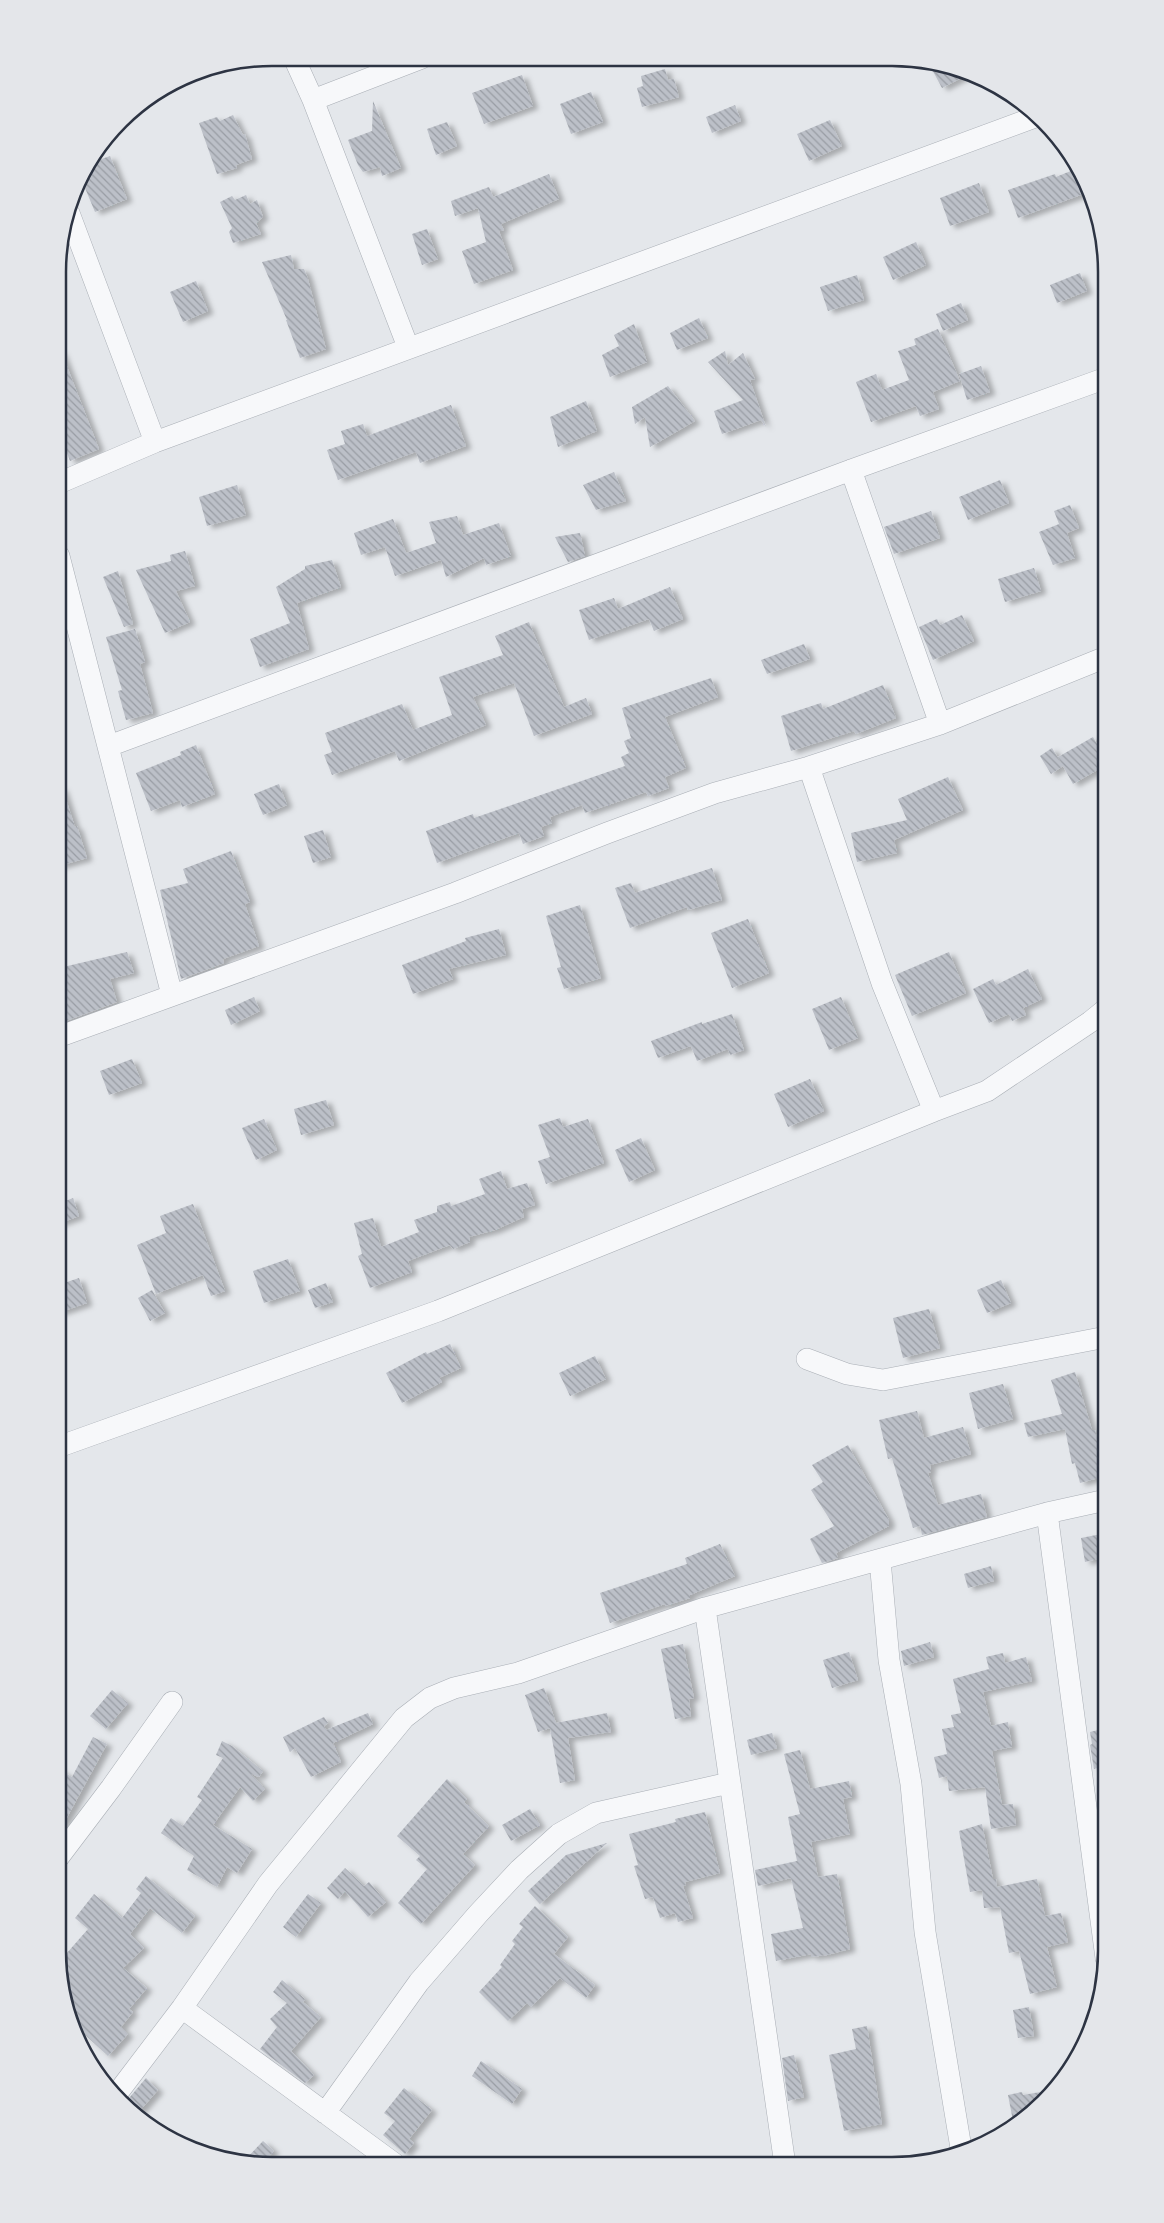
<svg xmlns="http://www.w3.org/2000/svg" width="1164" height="2223" font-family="'DM Sans',sans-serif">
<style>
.building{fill:url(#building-back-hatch);filter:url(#shadow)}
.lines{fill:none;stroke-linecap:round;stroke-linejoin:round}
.street-casing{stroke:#a9aeb5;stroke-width:22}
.street{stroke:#f7f8fa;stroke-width:21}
.rim{fill:none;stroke:#2d3443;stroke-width:2.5}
</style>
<defs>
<pattern id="building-back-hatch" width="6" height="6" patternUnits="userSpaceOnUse" patternTransform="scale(1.25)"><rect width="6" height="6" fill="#bcc0c8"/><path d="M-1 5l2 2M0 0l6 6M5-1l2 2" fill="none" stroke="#999da4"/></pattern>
<filter id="shadow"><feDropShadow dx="5.5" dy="3" stdDeviation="2.5" flood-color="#0004"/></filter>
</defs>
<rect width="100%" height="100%" fill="#e4e7eb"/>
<path class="building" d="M 928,62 L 933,62 L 969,74 L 942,88 Z
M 665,69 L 668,80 L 674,79 L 679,97 L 642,107 L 637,88 L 643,86 L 641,76 Z
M 522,75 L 533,106 L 484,124 L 472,93 Z
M 591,92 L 603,122 L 571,134 L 560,104 Z
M 373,101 L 401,168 L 382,176 L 380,167 L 363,172 L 358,165 L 348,140 L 372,131 Z
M 735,105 L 741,121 L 712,133 L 706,117 Z
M 233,115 L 243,135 L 245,134 L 252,159 L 236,165 L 237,168 L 217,174 L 199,123 L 217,117 L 220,121 Z
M 830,120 L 842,146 L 809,161 L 797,134 Z
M 447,122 L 457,146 L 436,155 L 427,129 Z
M 110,156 L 127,199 L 95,212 L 80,176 L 90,163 Z
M 1078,168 L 1089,192 L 1018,218 L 1008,190 L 1055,174 L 1056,177 Z
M 549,174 L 559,199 L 501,224 L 504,230 L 499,231 L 513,270 L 474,284 L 462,251 L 486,242 L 478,208 L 455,216 L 451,201 L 489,187 L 493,197 Z
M 979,183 L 989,212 L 950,226 L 940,198 Z
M 246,195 L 250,204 L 257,200 L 263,217 L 256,223 L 261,234 L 233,243 L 229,232 L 232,228 L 220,202 L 232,196 L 235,200 Z
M 427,229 L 438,259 L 422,265 L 412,234 Z
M 916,242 L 926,265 L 893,280 L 883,257 Z
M 291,255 L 294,269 L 304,269 L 308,279 L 326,349 L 300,358 L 286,320 L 287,320 L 262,262 Z
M 1080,273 L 1087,291 L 1057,303 L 1050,285 Z
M 857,275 L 864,300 L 828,311 L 820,287 Z
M 196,281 L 208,311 L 183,322 L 170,292 Z
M 961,303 L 968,320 L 943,331 L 936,314 Z
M 699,318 L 708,338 L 677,350 L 670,333 Z
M 634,324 L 647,362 L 610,377 L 602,355 L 619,346 L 614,335 Z
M 938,329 L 960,381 L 933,392 L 939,409 L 920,416 L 916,406 L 871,422 L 856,382 L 876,374 L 882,390 L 909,380 L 898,351 L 916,345 L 914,339 Z
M 59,351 L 61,351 L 99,449 L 70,461 L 64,445 L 59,447 Z
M 725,351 L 728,365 L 743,353 L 755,379 L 750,380 L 766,427 L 761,420 L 722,434 L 714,411 L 743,400 L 708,362 Z
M 981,366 L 990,392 L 967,400 L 959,374 Z
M 668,386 L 695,421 L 650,447 L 645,417 L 635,424 L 632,407 Z
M 586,401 L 597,431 L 558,447 L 550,417 Z
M 451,405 L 466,446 L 420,463 L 416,452 L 338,480 L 327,450 L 345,444 L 341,431 L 363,424 L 367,436 Z
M 614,472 L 626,501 L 596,510 L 583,485 Z
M 1000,480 L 1009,503 L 968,520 L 959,497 Z
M 237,485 L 246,515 L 207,526 L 199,497 Z
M 1070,505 L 1079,528 L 1067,533 L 1075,558 L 1053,565 L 1039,532 L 1059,524 L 1054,511 Z
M 931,511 L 940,538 L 894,554 L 884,527 Z
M 457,516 L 463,535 L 499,523 L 511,556 L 486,565 L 484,558 L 446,577 L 441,560 L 395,576 L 385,547 L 361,555 L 354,533 L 393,519 L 406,553 L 436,543 L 429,522 Z
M 580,533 L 585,556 L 568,562 L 555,537 Z
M 185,551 L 195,586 L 176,591 L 190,622 L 165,633 L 136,570 L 171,561 L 170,555 Z
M 332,560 L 341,587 L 297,603 L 309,649 L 260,667 L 250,639 L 290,623 L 276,587 L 305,569 L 305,566 Z
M 1034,568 L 1041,591 L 1005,602 L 998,579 Z
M 118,571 L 133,624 L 124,627 L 103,577 Z
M 670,587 L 683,619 L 654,631 L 649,619 L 589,640 L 579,610 L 614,598 L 618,609 Z
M 962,615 L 974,641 L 933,660 L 919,627 L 937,619 L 940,625 Z
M 529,622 L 564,707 L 586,698 L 592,714 L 534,736 L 514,683 L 473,697 L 486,725 L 399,761 L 395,751 L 332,775 L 324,755 L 332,752 L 325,733 L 402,704 L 413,730 L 452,715 L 439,677 L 503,655 L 495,636 Z
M 135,629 L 145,662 L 140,664 L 153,713 L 126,720 L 118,691 L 122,690 L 106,637 Z
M 804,644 L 810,659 L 767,674 L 761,660 Z
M 711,678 L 718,697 L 665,717 L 686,768 L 665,777 L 669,788 L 648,796 L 646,792 L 585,813 L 582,805 L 550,817 L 552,823 L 541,827 L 544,836 L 523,844 L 519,833 L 437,863 L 426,831 L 473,814 L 474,818 L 625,766 L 621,757 L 629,753 L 624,741 L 631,738 L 622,708 Z
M 883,685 L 896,718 L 856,734 L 854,731 L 791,751 L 781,716 L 821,703 L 823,709 Z
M 1093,737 L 1106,760 L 1106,765 L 1073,784 L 1058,757 Z
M 196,745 L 215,794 L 182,807 L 180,800 L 151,811 L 136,773 L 181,755 L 180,752 Z
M 1052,748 L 1063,766 L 1051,774 L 1040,756 Z
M 948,777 L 963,810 L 894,840 L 897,853 L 857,862 L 851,833 L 907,820 L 898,799 Z
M 279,784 L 287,805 L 263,815 L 254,794 Z
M 62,787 L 75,827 L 77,826 L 87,858 L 59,866 L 59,788 Z
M 323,830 L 331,857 L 313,863 L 304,836 Z
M 231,851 L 250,902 L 245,904 L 259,946 L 223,959 L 224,963 L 181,979 L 160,890 L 188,883 L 183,869 Z
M 712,868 L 722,900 L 688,910 L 687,907 L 630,928 L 615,888 L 631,883 L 635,893 Z
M 580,905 L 601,978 L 564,989 L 557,968 L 561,967 L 546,916 Z
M 748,919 L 769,973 L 732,988 L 711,933 Z
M 499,929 L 506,955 L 449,969 L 453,979 L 413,994 L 402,965 L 466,941 L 465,938 Z
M 127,952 L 134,973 L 110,979 L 117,1002 L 58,1024 L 59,968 Z
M 949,952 L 966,993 L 912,1016 L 895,975 Z
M 1028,969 L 1042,999 L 1023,1008 L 1026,1015 L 1012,1021 L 1009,1014 L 989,1023 L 973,989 L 993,979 L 996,985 Z
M 254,997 L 260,1011 L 231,1025 L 225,1010 Z
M 841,997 L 858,1038 L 829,1050 L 812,1009 Z
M 732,1014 L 744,1050 L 730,1055 L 728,1049 L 697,1061 L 691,1046 L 658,1058 L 651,1041 L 702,1022 L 702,1024 Z
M 132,1059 L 142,1083 L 109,1095 L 100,1071 Z
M 810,1079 L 824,1111 L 788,1127 L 774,1094 Z
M 326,1100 L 334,1125 L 301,1135 L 294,1109 Z
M 560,1118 L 563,1127 L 588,1119 L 604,1163 L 546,1184 L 538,1161 L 550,1157 L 538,1125 Z
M 264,1119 L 277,1150 L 256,1160 L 242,1128 Z
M 641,1138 L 655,1170 L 629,1182 L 615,1150 Z
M 501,1171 L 507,1189 L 527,1183 L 535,1205 L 522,1209 L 524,1217 L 495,1230 L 469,1237 L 470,1242 L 453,1249 L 450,1245 L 408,1261 L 412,1272 L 370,1288 L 358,1256 L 362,1254 L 354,1223 L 373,1218 L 381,1247 L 419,1232 L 414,1220 L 437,1212 L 437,1206 L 450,1202 L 451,1206 L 485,1194 L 479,1179 Z
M 73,1198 L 79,1216 L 58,1224 L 58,1204 Z
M 193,1204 L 225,1291 L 211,1296 L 203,1275 L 156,1294 L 137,1245 L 166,1233 L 160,1216 Z
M 288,1259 L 300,1291 L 264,1303 L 253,1271 Z
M 79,1278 L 87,1303 L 58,1313 L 58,1285 Z
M 1001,1280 L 1011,1303 L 987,1313 L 977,1290 Z
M 326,1283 L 333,1302 L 315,1308 L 308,1290 Z
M 152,1290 L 165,1313 L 150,1321 L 138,1298 Z
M 929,1309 L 940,1348 L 903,1358 L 893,1318 Z
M 450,1344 L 461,1368 L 439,1378 L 442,1382 L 402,1403 L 386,1373 L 426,1352 L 427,1354 Z
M 595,1356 L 606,1379 L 570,1396 L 559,1373 Z
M 1075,1372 L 1092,1430 L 1095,1430 L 1102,1460 L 1106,1459 L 1106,1476 L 1080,1483 L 1075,1463 L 1072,1464 L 1065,1429 L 1028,1437 L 1024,1423 L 1062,1414 L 1051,1380 Z
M 1003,1384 L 1013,1419 L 978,1429 L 969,1393 Z
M 917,1411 L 924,1438 L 963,1427 L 971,1454 L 930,1465 L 931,1472 L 928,1473 L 938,1505 L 981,1494 L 987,1517 L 922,1535 L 920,1526 L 913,1528 L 892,1458 L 888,1459 L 879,1420 Z
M 848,1445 L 889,1520 L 889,1526 L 836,1553 L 838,1558 L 822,1563 L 810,1539 L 834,1526 L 811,1490 L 823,1482 L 812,1465 Z
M 1106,1533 L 1106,1557 L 1085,1562 L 1081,1538 Z
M 720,1544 L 735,1576 L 690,1595 L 690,1598 L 665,1606 L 665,1604 L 610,1623 L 600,1593 L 687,1564 L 685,1558 Z
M 991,1566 L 994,1581 L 968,1588 L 964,1574 Z
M 930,1642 L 934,1657 L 904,1666 L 901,1651 Z
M 683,1644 L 694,1698 L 689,1699 L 691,1716 L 675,1719 L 661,1649 Z
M 849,1652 L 858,1680 L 832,1688 L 823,1660 Z
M 1003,1653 L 1005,1663 L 1026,1657 L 1032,1681 L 983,1692 L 991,1726 L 1008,1722 L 1012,1747 L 992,1751 L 1002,1805 L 1013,1804 L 1016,1825 L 991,1829 L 985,1787 L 949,1791 L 947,1776 L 939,1778 L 934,1757 L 947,1754 L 942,1729 L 954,1727 L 951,1715 L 961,1713 L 953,1679 L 989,1669 L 986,1657 Z
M 544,1688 L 556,1723 L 607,1713 L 611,1732 L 568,1738 L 575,1780 L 560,1783 L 550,1728 L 538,1732 L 525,1695 Z
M 112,1690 L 128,1703 L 106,1729 L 90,1716 Z
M 368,1713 L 373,1724 L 333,1743 L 341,1762 L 311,1777 L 295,1748 L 290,1752 L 283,1737 L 324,1717 L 328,1723 L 324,1726 L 326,1730 Z
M 1106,1728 L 1106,1776 L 1100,1776 L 1098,1768 L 1094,1769 L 1090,1745 L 1092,1744 L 1090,1732 Z
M 772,1733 L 777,1748 L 751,1755 L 747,1740 Z
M 93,1737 L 107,1744 L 58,1834 L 58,1769 L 72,1777 Z
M 222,1741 L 232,1746 L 263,1771 L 259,1777 L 251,1774 L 265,1789 L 253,1801 L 240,1787 L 213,1825 L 252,1849 L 237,1873 L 227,1867 L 217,1887 L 187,1870 L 194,1856 L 161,1833 L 171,1818 L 183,1826 L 202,1800 L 197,1797 L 223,1758 L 216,1755 Z
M 800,1750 L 810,1789 L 849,1781 L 852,1797 L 843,1799 L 850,1834 L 811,1842 L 818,1877 L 837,1874 L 850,1949 L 827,1955 L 811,1957 L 811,1954 L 776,1961 L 771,1934 L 803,1928 L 791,1878 L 758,1886 L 755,1870 L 797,1861 L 788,1817 L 800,1814 L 784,1754 Z
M 447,1779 L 467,1799 L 464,1802 L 489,1826 L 463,1854 L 475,1865 L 421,1924 L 398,1903 L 427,1869 L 416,1860 L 420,1856 L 397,1836 Z
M 530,1809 L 540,1825 L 511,1841 L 502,1825 Z
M 705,1812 L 720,1873 L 685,1882 L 686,1885 L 683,1886 L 693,1918 L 678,1922 L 675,1913 L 660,1918 L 653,1897 L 645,1899 L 634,1866 L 638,1865 L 629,1834 L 676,1822 L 675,1819 Z
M 982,1824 L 993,1879 L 996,1879 L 997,1887 L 1037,1879 L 1045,1916 L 1061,1913 L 1068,1942 L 1047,1947 L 1057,1987 L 1030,1994 L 1019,1951 L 1009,1953 L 1000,1907 L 984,1908 L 982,1890 L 970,1892 L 959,1831 Z
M 607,1843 L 540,1904 L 528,1891 L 566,1855 Z
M 345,1868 L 364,1886 L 369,1882 L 386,1902 L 368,1917 L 345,1891 L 338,1899 L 327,1888 Z
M 146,1876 L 195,1916 L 182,1933 L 150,1908 L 130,1934 L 144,1948 L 123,1968 L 147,1988 L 129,2009 L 133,2012 L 121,2027 L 128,2034 L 108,2056 L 70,2021 L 59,1962 L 88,1929 L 75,1918 L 94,1894 L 122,1918 L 141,1893 L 136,1889 Z
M 308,1894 L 321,1903 L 296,1937 L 283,1927 Z
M 535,1906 L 568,1937 L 554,1954 L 595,1985 L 586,1998 L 560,1978 L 531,2007 L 527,2003 L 508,2021 L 479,1992 L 502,1967 L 500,1965 L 515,1944 L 512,1941 L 523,1927 L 519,1924 Z
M 282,1980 L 305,1999 L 303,2002 L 321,2017 L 291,2051 L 314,2075 L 305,2083 L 260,2049 L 277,2027 L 270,2019 L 287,2003 L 273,1992 Z
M 1029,2007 L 1034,2036 L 1018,2038 L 1013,2010 Z
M 867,2026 L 882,2124 L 844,2131 L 829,2055 L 856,2049 L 852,2029 Z
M 794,2055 L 804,2097 L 788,2101 L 782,2058 Z
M 481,2061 L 522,2089 L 512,2104 L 472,2076 Z
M 146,2078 L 158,2090 L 136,2115 L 124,2104 Z
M 404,2088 L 432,2110 L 409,2139 L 414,2143 L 405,2154 L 383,2135 L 395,2121 L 384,2113 Z
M 1052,2090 L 1014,2126 L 1008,2095 L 1022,2092 L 1023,2095 Z
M 263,2141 L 274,2151 L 262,2164 L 242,2163 Z"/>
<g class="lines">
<g class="street-casing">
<path id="street" d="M 294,58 L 313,100 L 408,347
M 313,100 L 422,58
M 69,213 L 155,442
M 851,470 L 940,724
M 59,483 L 155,442 L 1038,116
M 59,556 L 172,995
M 109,746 L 851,470 L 1106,378
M 809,767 L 882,983 L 934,1111
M 58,1037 L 455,893 L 607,833 L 715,793 L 809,767 L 940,724 L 1106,657
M 807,1359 L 847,1374 L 883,1380 L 1106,1337
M 58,1447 L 438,1311 L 934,1111 L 987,1091 L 1090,1022 L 1106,1009
M 1047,1513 L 1106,1958
M 880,1560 L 889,1660 L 911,1784 L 925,1932 L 962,2154
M 705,1608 L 785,2165
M 58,1858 L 111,1788 L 172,1702
M 182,2008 L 395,2164
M 116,2095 L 182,2008 L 268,1884 L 404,1718 L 430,1698 L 454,1688 L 518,1673 L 705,1608 L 1047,1513 L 1106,1500
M 325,2113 L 419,1982 L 478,1914 L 519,1870 L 559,1834 L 596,1813 L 729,1783"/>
</g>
<use href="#street" class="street"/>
</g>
<path d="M0 0H1164V2223H0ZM272 66H892A206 206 0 0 1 1098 272V1951A206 206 0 0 1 892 2157H272A206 206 0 0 1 66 1951V272A206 206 0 0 1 272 66Z" fill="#e4e6ea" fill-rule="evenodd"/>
<path class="rim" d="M272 66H892A206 206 0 0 1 1098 272V1951A206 206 0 0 1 892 2157H272A206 206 0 0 1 66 1951V272A206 206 0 0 1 272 66Z"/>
</svg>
